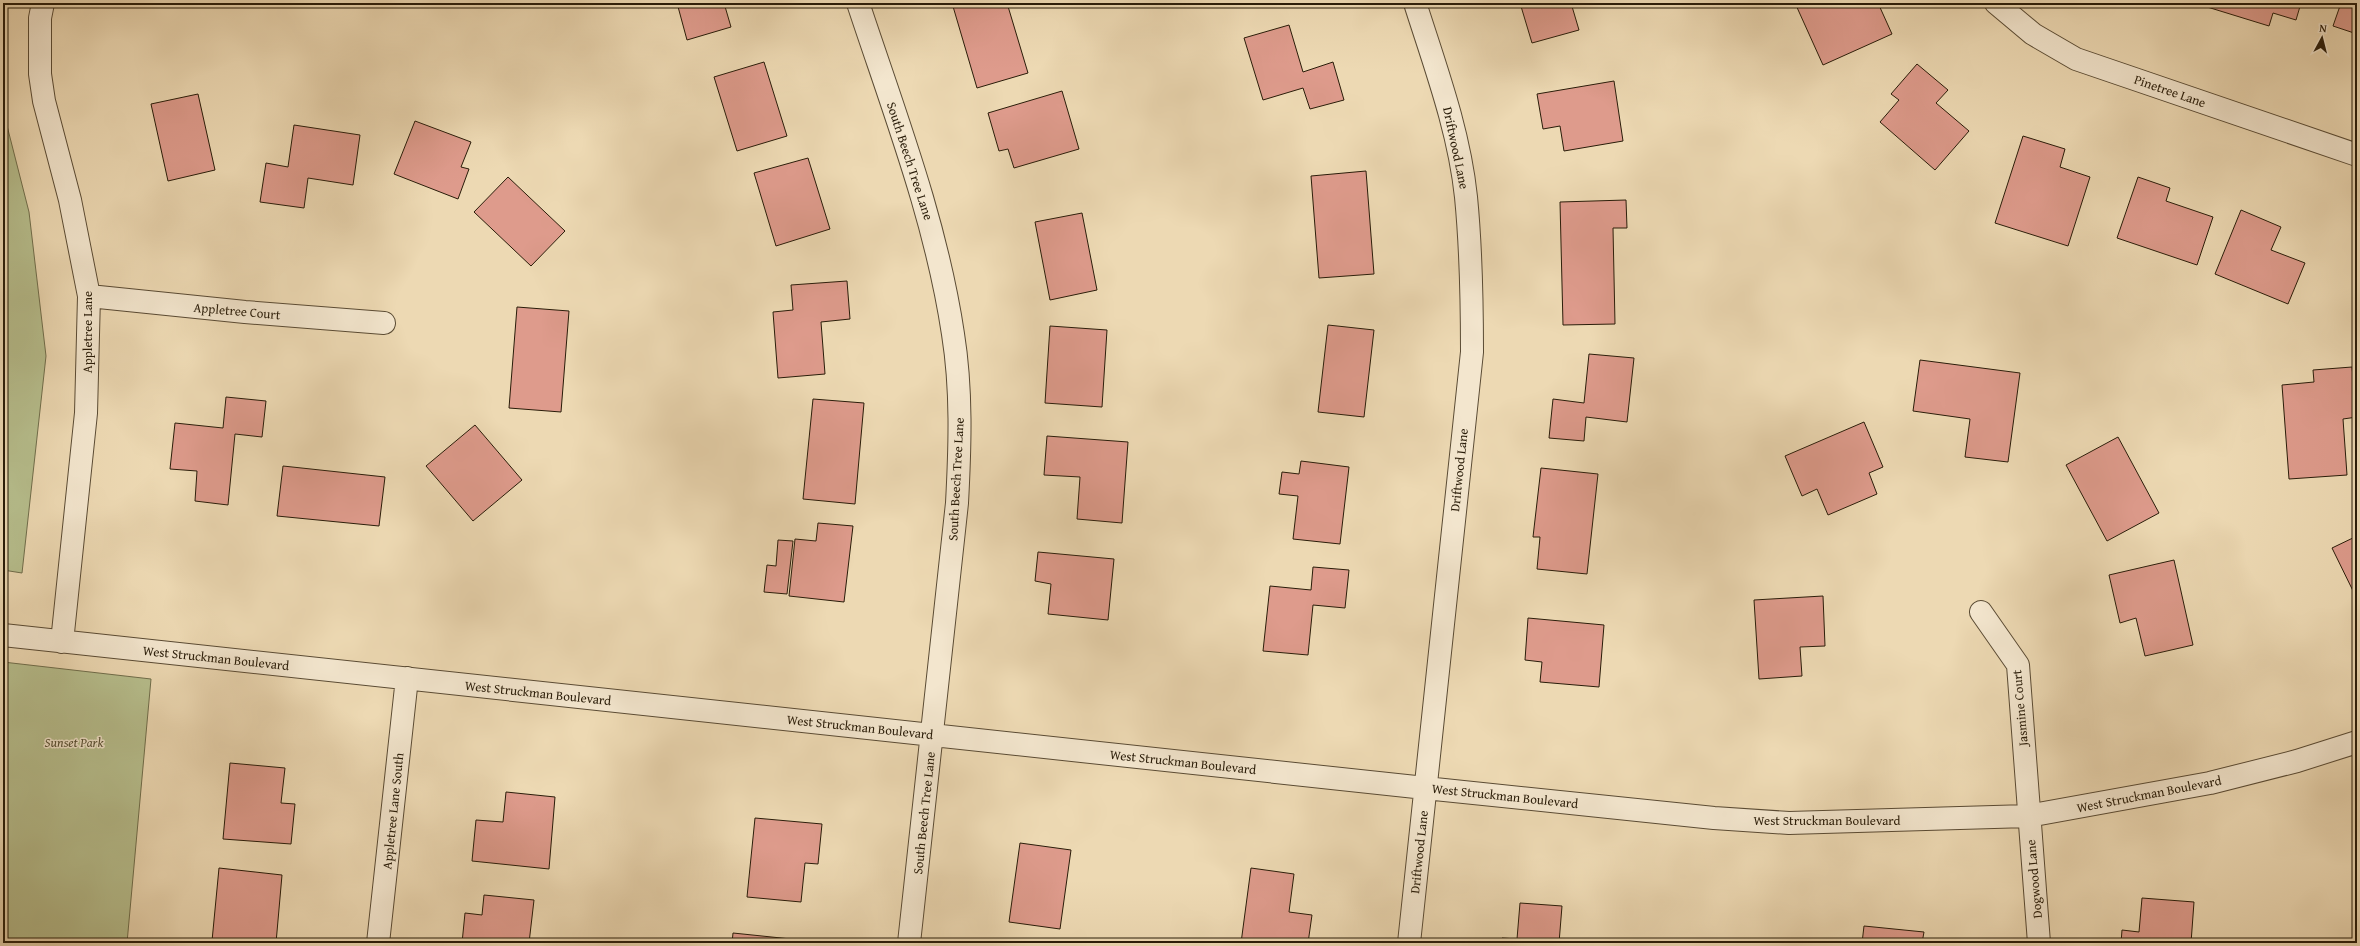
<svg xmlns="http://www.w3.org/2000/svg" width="2360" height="946" font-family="'Gentium Book Plus',serif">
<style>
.green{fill:#b7bf8e;stroke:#706e4c}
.building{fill:#de9b8c;stroke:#291c09}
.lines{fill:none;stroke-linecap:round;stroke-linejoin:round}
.street-casing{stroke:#5a4b34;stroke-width:24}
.street{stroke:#f3e6ce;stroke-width:22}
.labels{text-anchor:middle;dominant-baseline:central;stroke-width:3;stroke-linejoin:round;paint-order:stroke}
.street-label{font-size:13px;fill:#291c09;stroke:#f3e6ce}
.park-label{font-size:13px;font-style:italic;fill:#544d31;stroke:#f3e6ce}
</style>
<rect width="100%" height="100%" fill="#edd9b3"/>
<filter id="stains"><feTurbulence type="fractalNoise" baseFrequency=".005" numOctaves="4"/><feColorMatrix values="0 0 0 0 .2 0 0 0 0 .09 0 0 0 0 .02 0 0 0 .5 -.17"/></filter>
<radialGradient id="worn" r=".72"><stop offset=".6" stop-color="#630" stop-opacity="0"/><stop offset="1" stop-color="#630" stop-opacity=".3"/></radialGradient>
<path class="green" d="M 3,110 L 29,212 L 46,356 L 22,573 L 3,570 Z
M 3,662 L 151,679 L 127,943 L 3,943 Z"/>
<path class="building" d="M 677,3 L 724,3 L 731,27 L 687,40 Z
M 952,3 L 1007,3 L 1028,73 L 977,88 Z
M 1520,3 L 1571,3 L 1579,30 L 1532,43 Z
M 1795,3 L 1878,3 L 1892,34 L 1823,65 Z
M 2204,3 L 2301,3 L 2296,20 L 2273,13 L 2269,26 L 2204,6 Z
M 2341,3 L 2357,3 L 2357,34 L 2333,26 Z
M 1289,25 L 1303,72 L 1333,62 L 1344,100 L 1310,109 L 1303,88 L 1263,100 L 1244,38 Z
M 764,62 L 787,136 L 737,151 L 714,77 Z
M 1917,64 L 1948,90 L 1936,103 L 1969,131 L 1935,170 L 1880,122 L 1899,100 L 1891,94 Z
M 1614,81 L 1623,141 L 1564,151 L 1560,126 L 1543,129 L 1537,94 Z
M 1062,91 L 1079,149 L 1014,168 L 1008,149 L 999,151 L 988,113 Z
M 198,94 L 215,170 L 168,181 L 151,104 Z
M 415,121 L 471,142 L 461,167 L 469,169 L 458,199 L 394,174 Z
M 294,125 L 360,135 L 353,185 L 308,178 L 304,208 L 260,202 L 266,163 L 288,167 Z
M 2023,136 L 2065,149 L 2060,167 L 2090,177 L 2068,246 L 1995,223 Z
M 808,158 L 830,229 L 776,246 L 754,173 Z
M 1366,171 L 1374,274 L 1319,278 L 1311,176 Z
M 508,177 L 565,231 L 531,266 L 474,212 Z
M 2138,177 L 2170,188 L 2166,201 L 2213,217 L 2197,265 L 2117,238 Z
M 1626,200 L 1627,228 L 1613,228 L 1615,324 L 1563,325 L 1560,202 Z
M 2241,210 L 2281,227 L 2271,250 L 2305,263 L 2288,304 L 2215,274 Z
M 1082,213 L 1097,290 L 1050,300 L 1035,222 Z
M 847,281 L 850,319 L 821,322 L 825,374 L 778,378 L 773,312 L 793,310 L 791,285 Z
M 517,307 L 569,311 L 561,412 L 509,408 Z
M 1328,325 L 1374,330 L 1364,417 L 1318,412 Z
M 1050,326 L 1107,330 L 1102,407 L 1045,403 Z
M 1589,354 L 1634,358 L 1627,422 L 1586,417 L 1584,441 L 1549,438 L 1553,399 L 1584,403 Z
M 1920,360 L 2020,373 L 2008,462 L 1965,457 L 1970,419 L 1913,411 Z
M 2352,367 L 2357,417 L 2343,419 L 2347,475 L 2289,479 L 2282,385 L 2314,382 L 2313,370 Z
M 226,397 L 266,401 L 262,437 L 235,434 L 228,505 L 195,501 L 197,471 L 170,469 L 175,423 L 223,428 Z
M 813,399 L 864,403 L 855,504 L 803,499 Z
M 1864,422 L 1883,467 L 1869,473 L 1877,494 L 1828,515 L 1817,489 L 1802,496 L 1785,456 Z
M 475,425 L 522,480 L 473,521 L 426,466 Z
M 1047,436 L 1128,442 L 1122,523 L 1077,519 L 1080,477 L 1044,475 Z
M 2118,437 L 2159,513 L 2107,541 L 2066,465 Z
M 1301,461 L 1349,467 L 1340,544 L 1293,539 L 1298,496 L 1279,494 L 1282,472 L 1299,474 Z
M 283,466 L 385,477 L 379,526 L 277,516 Z
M 1541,468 L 1598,474 L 1587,574 L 1537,569 L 1540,537 L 1533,537 Z
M 818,523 L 853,526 L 844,602 L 789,596 L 795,539 L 816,541 Z
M 2357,536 L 2357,599 L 2332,548 Z
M 778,540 L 793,541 L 787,594 L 764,592 L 767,565 L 776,566 Z
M 1038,552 L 1114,559 L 1108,620 L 1048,614 L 1051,584 L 1035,581 Z
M 2174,560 L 2193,645 L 2145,656 L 2136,618 L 2120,623 L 2109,575 Z
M 1313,567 L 1349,570 L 1345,608 L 1313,605 L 1308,655 L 1263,651 L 1270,586 L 1311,590 Z
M 1823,596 L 1825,646 L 1800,647 L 1802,676 L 1759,679 L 1754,600 Z
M 1528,618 L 1604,625 L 1599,687 L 1540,682 L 1542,662 L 1525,660 Z
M 230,763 L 285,768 L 281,803 L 295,804 L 291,844 L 223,839 Z
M 506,792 L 555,797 L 549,869 L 472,861 L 476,820 L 503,822 Z
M 755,818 L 822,824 L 818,864 L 805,863 L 801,902 L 747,897 Z
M 1020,843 L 1071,850 L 1060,929 L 1009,922 Z
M 219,868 L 282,875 L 276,943 L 212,941 Z
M 1251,868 L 1294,874 L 1289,912 L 1312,915 L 1308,943 L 1241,943 Z
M 484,895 L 534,900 L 529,943 L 462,943 L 465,913 L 482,915 Z
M 2142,898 L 2194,902 L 2191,943 L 2121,943 L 2122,930 L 2139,932 Z
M 1520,903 L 1562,906 L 1559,943 L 1502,943 L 1502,938 L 1517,939 Z
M 1864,926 L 1924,932 L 1922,943 L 1862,943 Z
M 733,933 L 810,941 L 810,943 L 732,943 Z"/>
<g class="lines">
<g class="street-casing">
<path id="street" d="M 43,3 L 40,18 L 40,74 L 44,101 L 70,200 L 89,296 L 86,413 L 62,642
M 858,3 C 894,112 936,220 953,334 C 962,390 960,447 957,503 L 909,943
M 1996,3 L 2033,34 L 2076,59 L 2357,155
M 89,296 L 245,312 L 384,323
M 1981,612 L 2018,665 L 2039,943
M 3,635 L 1425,788 L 1714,818 L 1789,823 L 2028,816 L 2210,783 L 2297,761 L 2357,742
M 378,943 L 407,678
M 1409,943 L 1472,352 C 1472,300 1471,248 1466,197 C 1459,130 1435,66 1415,3"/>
</g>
<use href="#street" class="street"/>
</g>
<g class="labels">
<g class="street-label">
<text transform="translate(2170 91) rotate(19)">Pinetree Lane</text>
<text transform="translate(1456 148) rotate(78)">Driftwood Lane</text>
<text transform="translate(910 161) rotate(72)">South Beech Tree Lane</text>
<text transform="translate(237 311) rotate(5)">Appletree Court</text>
<text transform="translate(87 332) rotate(-90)">Appletree Lane</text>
<text transform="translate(1459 470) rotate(-84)">Driftwood Lane</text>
<text transform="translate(956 479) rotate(-87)">South Beech Tree Lane</text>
<text transform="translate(216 658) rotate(6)">West Struckman Boulevard</text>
<text transform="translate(538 693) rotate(6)">West Struckman Boulevard</text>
<text transform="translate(2020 708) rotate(-95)">Jasmine Court</text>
<text transform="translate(860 727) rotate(6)">West Struckman Boulevard</text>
<text transform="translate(1183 762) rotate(6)">West Struckman Boulevard</text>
<text transform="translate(2149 794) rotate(-11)">West Struckman Boulevard</text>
<text transform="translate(1505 796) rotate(6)">West Struckman Boulevard</text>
<text transform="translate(393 811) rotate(-84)">Appletree Lane South</text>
<text transform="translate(924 813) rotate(-84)">South Beech Tree Lane</text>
<text x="1827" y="820">West Struckman Boulevard</text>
<text transform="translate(1419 852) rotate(-84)">Driftwood Lane</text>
<text transform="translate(2034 879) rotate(-95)">Dogwood Lane</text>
</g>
<g class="park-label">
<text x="74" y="742">Sunset Park</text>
</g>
</g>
<rect width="2360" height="946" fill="none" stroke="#edd9b3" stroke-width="16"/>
<rect x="4" y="4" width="2352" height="938" fill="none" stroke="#291c09" stroke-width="2"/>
<rect x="8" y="8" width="2344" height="930" fill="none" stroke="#291c09"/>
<g transform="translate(2322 38) rotate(7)" stroke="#f3e6ce" stroke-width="3" paint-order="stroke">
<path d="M0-3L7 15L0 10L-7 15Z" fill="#291c09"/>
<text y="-6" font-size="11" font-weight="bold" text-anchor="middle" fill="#291c09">N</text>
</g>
<rect width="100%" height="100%" filter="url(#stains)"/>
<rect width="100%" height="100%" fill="url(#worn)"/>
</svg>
